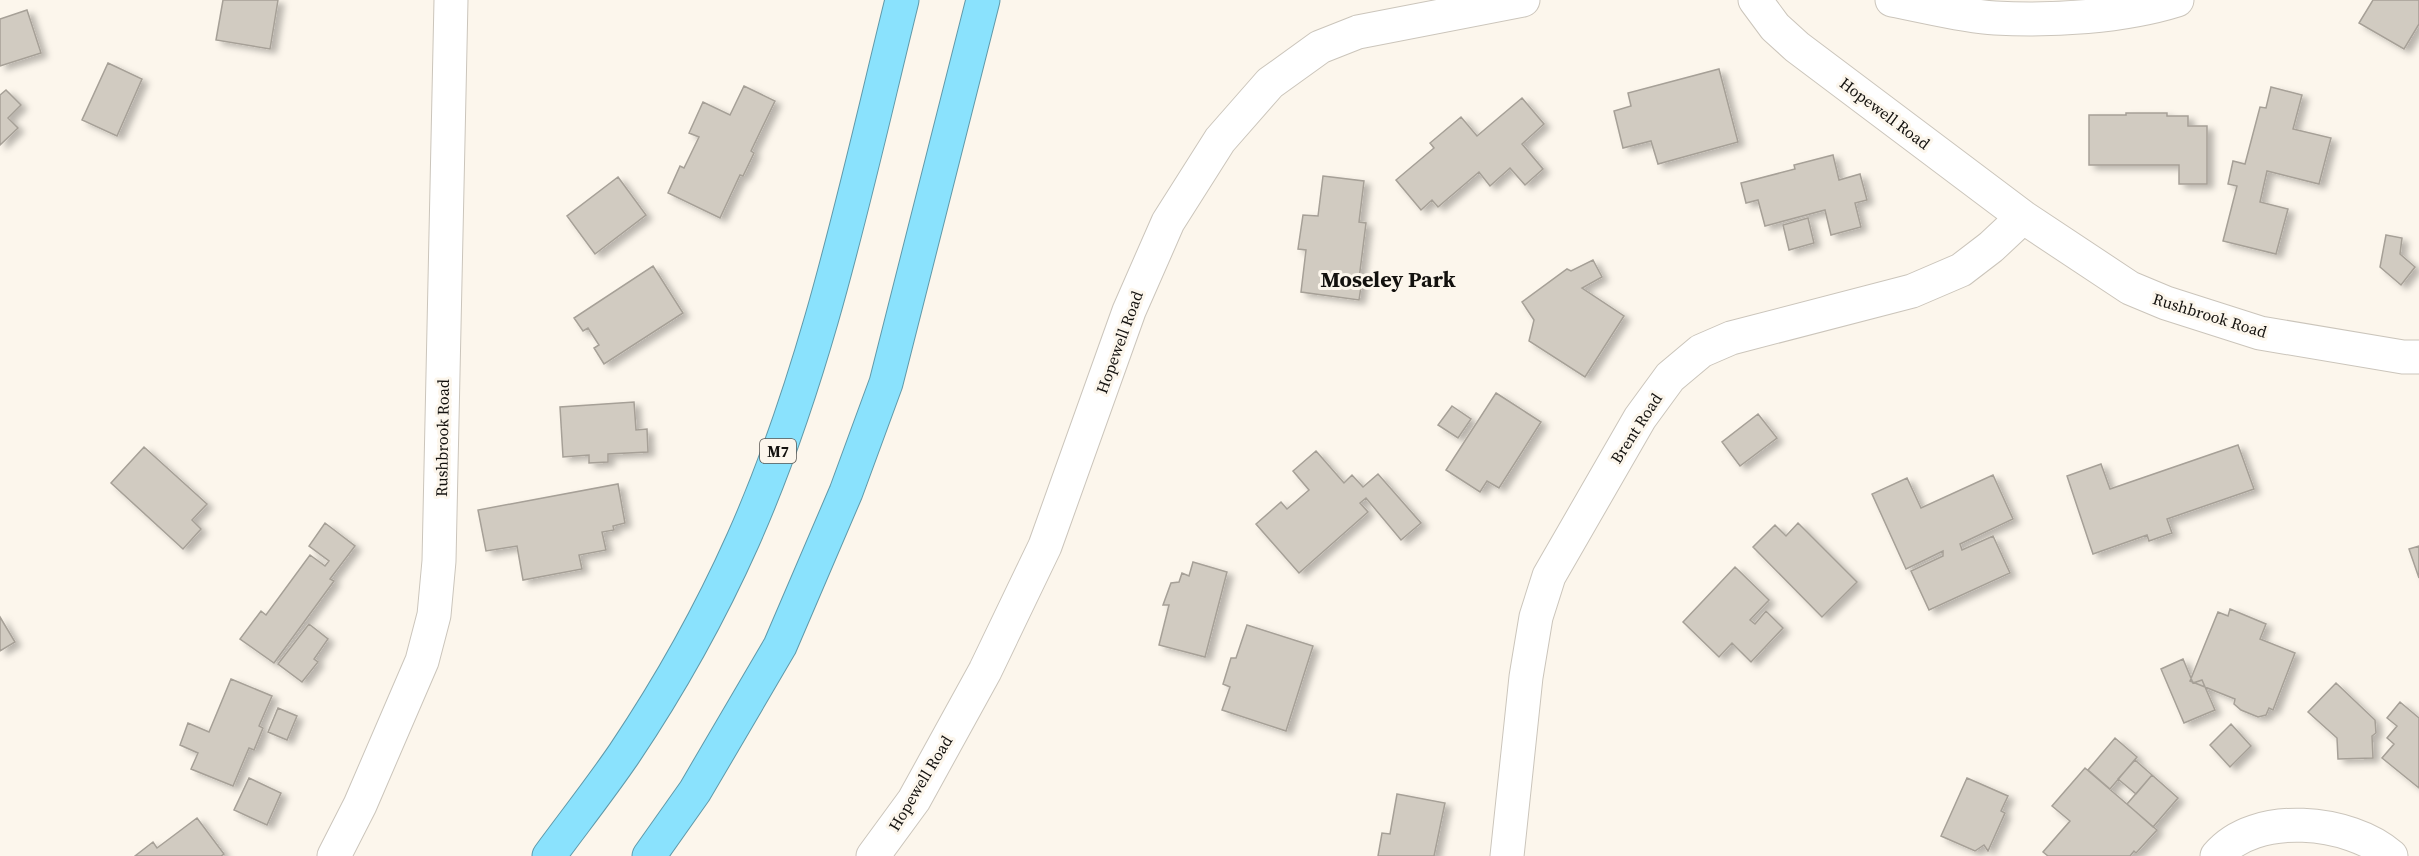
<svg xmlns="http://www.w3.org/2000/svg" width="2419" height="856" font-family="'Source Serif 4',serif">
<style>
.building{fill:#d1cbc1;stroke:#a6a097;stroke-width:1.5;filter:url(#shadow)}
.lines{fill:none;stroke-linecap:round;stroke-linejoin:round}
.minor-casing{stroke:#cbc5bb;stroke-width:35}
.highway-casing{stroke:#6099a9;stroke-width:35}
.minor{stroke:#fff;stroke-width:33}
.highway{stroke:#8ae2fd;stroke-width:33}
.labels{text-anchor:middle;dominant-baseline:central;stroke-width:6;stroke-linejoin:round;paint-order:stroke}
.shield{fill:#fcf6ec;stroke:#595651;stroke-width:1.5}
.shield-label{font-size:15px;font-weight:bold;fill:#13110e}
.street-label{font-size:16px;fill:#13110e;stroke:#fcf6ec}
.district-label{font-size:22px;font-weight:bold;fill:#13110e;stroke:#fcf6ec}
</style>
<defs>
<filter id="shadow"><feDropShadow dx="6" dy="4" stdDeviation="3" flood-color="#0004"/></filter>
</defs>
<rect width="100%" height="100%" fill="#fcf6ec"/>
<path class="building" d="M 223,0 L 278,0 L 270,49 L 216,40 Z
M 2373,0 L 2419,0 L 2419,24 L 2404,49 L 2359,23 Z
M 27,10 L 41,53 L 0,66 L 0,19 Z
M 108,63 L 142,79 L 117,136 L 82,120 Z
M 1719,69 L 1738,142 L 1658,164 L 1651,141 L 1623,148 L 1614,111 L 1631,106 L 1628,93 Z
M 744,86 L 775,101 L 751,151 L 754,153 L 743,176 L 740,175 L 720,218 L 668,193 L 680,166 L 684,168 L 699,137 L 689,133 L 703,102 L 730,115 Z
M 2271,87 L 2302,95 L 2293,129 L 2331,138 L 2319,184 L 2267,171 L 2260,202 L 2288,209 L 2276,254 L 2223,241 L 2237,186 L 2228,184 L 2233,161 L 2245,164 L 2260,107 L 2266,108 Z
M 6,90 L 21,105 L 8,118 L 18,128 L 0,145 L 0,95 Z
M 1522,98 L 1544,124 L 1522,144 L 1543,169 L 1525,185 L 1510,168 L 1490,186 L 1479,172 L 1438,207 L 1432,200 L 1421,210 L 1396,180 L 1434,148 L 1430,143 L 1461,117 L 1477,136 Z
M 2126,113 L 2167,113 L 2167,116 L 2188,116 L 2188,126 L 2207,126 L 2207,184 L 2179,184 L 2179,165 L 2089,165 L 2089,115 L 2126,115 Z
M 1833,155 L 1839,180 L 1860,174 L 1867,200 L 1855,203 L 1861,227 L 1831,235 L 1825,210 L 1765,226 L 1758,200 L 1746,203 L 1741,183 L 1795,169 L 1794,165 Z
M 1323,176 L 1364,181 L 1359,222 L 1366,223 L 1359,279 L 1362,280 L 1359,300 L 1301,292 L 1306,250 L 1298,249 L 1303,215 L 1318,216 Z
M 618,177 L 646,215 L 595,254 L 567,216 Z
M 1808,218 L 1814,243 L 1789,250 L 1783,225 Z
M 2386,235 L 2402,238 L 2400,254 L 2415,267 L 2401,285 L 2380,267 Z
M 1593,260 L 1602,277 L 1582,288 L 1624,316 L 1585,377 L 1529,341 L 1534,320 L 1522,302 L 1567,269 L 1571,271 Z
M 653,266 L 683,313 L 604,364 L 594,348 L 599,345 L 588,328 L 583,331 L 574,318 Z
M 1496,393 L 1541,422 L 1499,488 L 1487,481 L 1480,492 L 1446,470 Z
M 634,402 L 636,430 L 647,429 L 648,452 L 608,454 L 608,462 L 589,463 L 589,455 L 563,457 L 560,407 Z
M 1452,406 L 1471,419 L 1458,438 L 1438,425 Z
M 1758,414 L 1777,438 L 1740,466 L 1722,442 Z
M 2238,445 L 2254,489 L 2167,519 L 2172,533 L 2149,541 L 2147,535 L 2093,554 L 2067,476 L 2101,464 L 2110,489 Z
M 144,447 L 207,504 L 192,520 L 201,529 L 183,549 L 111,483 Z
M 1316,451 L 1344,483 L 1352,475 L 1363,487 L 1378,474 L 1421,523 L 1401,540 L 1366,498 L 1360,503 L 1368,512 L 1299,573 L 1256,524 L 1281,502 L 1287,509 L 1309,490 L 1293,471 Z
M 1993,475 L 2013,519 L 1960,544 L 1962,550 L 1993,536 L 2010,573 L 1929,610 L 1911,571 L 1943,556 L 1943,551 L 1906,569 L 1872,494 L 1907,478 L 1921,508 Z
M 618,484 L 625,523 L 613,526 L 614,530 L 602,532 L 606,550 L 579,555 L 582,569 L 523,580 L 517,546 L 486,551 L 478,510 Z
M 325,523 L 355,546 L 330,579 L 334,581 L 274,663 L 240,639 L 261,611 L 266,615 L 310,555 L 325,566 L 329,561 L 309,546 Z
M 1798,523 L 1857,582 L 1822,617 L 1753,547 L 1775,525 L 1786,536 Z
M 2419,546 L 2419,578 L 2409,549 Z
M 1193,562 L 1227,572 L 1205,657 L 1159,645 L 1169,605 L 1163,605 L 1171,583 L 1179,582 L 1182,573 L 1189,576 Z
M 1735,567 L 1769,600 L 1750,620 L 1755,624 L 1766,611 L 1783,628 L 1751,662 L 1732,643 L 1719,657 L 1683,622 Z
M 2230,609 L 2266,624 L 2260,639 L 2295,653 L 2273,710 L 2269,708 L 2266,715 L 2258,717 L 2241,710 L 2234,704 L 2235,699 L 2190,681 L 2218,612 L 2228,616 Z
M 0,617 L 15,642 L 0,651 Z
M 309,624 L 328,639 L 314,659 L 318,662 L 302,682 L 278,664 Z
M 1247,625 L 1313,646 L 1286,731 L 1222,710 L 1230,687 L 1223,684 L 1231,658 L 1236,658 Z
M 2183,659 L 2193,683 L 2202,680 L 2215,710 L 2184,723 L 2161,669 Z
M 231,679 L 272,696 L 259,726 L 263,728 L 254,750 L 249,748 L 233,786 L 191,769 L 198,753 L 180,745 L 188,723 L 209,732 Z
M 2336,683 L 2375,720 L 2376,733 L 2372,736 L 2373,758 L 2338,759 L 2337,738 L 2308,712 Z
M 2400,702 L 2419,718 L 2419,788 L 2382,758 L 2394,744 L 2387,738 L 2397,726 L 2387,718 Z
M 278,708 L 297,716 L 287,740 L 268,732 Z
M 2231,724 L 2251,746 L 2230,767 L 2210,745 Z
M 2115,738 L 2137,757 L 2110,789 L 2088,770 Z
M 2135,760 L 2152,775 L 2136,794 L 2118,779 Z
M 2085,768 L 2157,830 L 2136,853 L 2134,851 L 2130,856 L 2048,856 L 2043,852 L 2070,821 L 2052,806 Z
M 2152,775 L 2178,798 L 2153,827 L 2127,804 Z
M 249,778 L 281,793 L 267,825 L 234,810 Z
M 1967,778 L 2008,796 L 2001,811 L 2005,813 L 1988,851 L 1984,845 L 1975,851 L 1941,836 Z
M 1397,794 L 1445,803 L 1434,856 L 1378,856 L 1382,833 L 1390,834 Z
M 197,818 L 224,854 L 221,856 L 135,856 L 153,842 L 157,848 Z"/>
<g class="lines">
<g class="minor-casing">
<path id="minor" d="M 1755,0 L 1775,27 L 1797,47 L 2023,217 L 2130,288 L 2166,303 L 2260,333 L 2403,357 L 2419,357
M 1892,0 C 1925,6 1962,16 1995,18 C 2052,21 2123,17 2177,0
M 334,856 L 360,805 L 422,661 L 434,615 L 439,561 L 451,0
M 873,856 L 914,800 L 985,671 L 1045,546 L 1129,311 L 1168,222 L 1220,140 L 1270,83 L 1320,47 L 1358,32 L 1523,0
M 1507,856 L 1526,677 L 1536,617 L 1549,576 L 1640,418 L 1670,377 L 1701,351 L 1731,338 L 1912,291 L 1961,270 L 1991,247 L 2023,217
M 2217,856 C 2255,810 2350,820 2391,856"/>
</g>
<g class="highway-casing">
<path id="highway" d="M 549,856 C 574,822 600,789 624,754 C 669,687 710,614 743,540 C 819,369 857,182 902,0
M 649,856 L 695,791 L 780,646 L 846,492 L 886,383 L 983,0"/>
</g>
<use href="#minor" class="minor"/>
<use href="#highway" class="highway"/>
</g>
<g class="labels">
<rect class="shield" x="760" y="439" width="36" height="24" rx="4.5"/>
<g class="shield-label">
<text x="778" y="451">M7</text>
</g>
<g class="street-label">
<text transform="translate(1885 113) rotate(37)">Hopewell Road</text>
<text transform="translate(2210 315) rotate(17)">Rushbrook Road</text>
<text transform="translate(1119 342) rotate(-70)">Hopewell Road</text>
<text transform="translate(1636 428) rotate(-57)">Brent Road</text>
<text transform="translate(442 438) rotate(-89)">Rushbrook Road</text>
<text transform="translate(920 783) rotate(-59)">Hopewell Road</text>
</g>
<g class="district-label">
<text x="1388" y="279">Moseley Park</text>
</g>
</g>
</svg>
